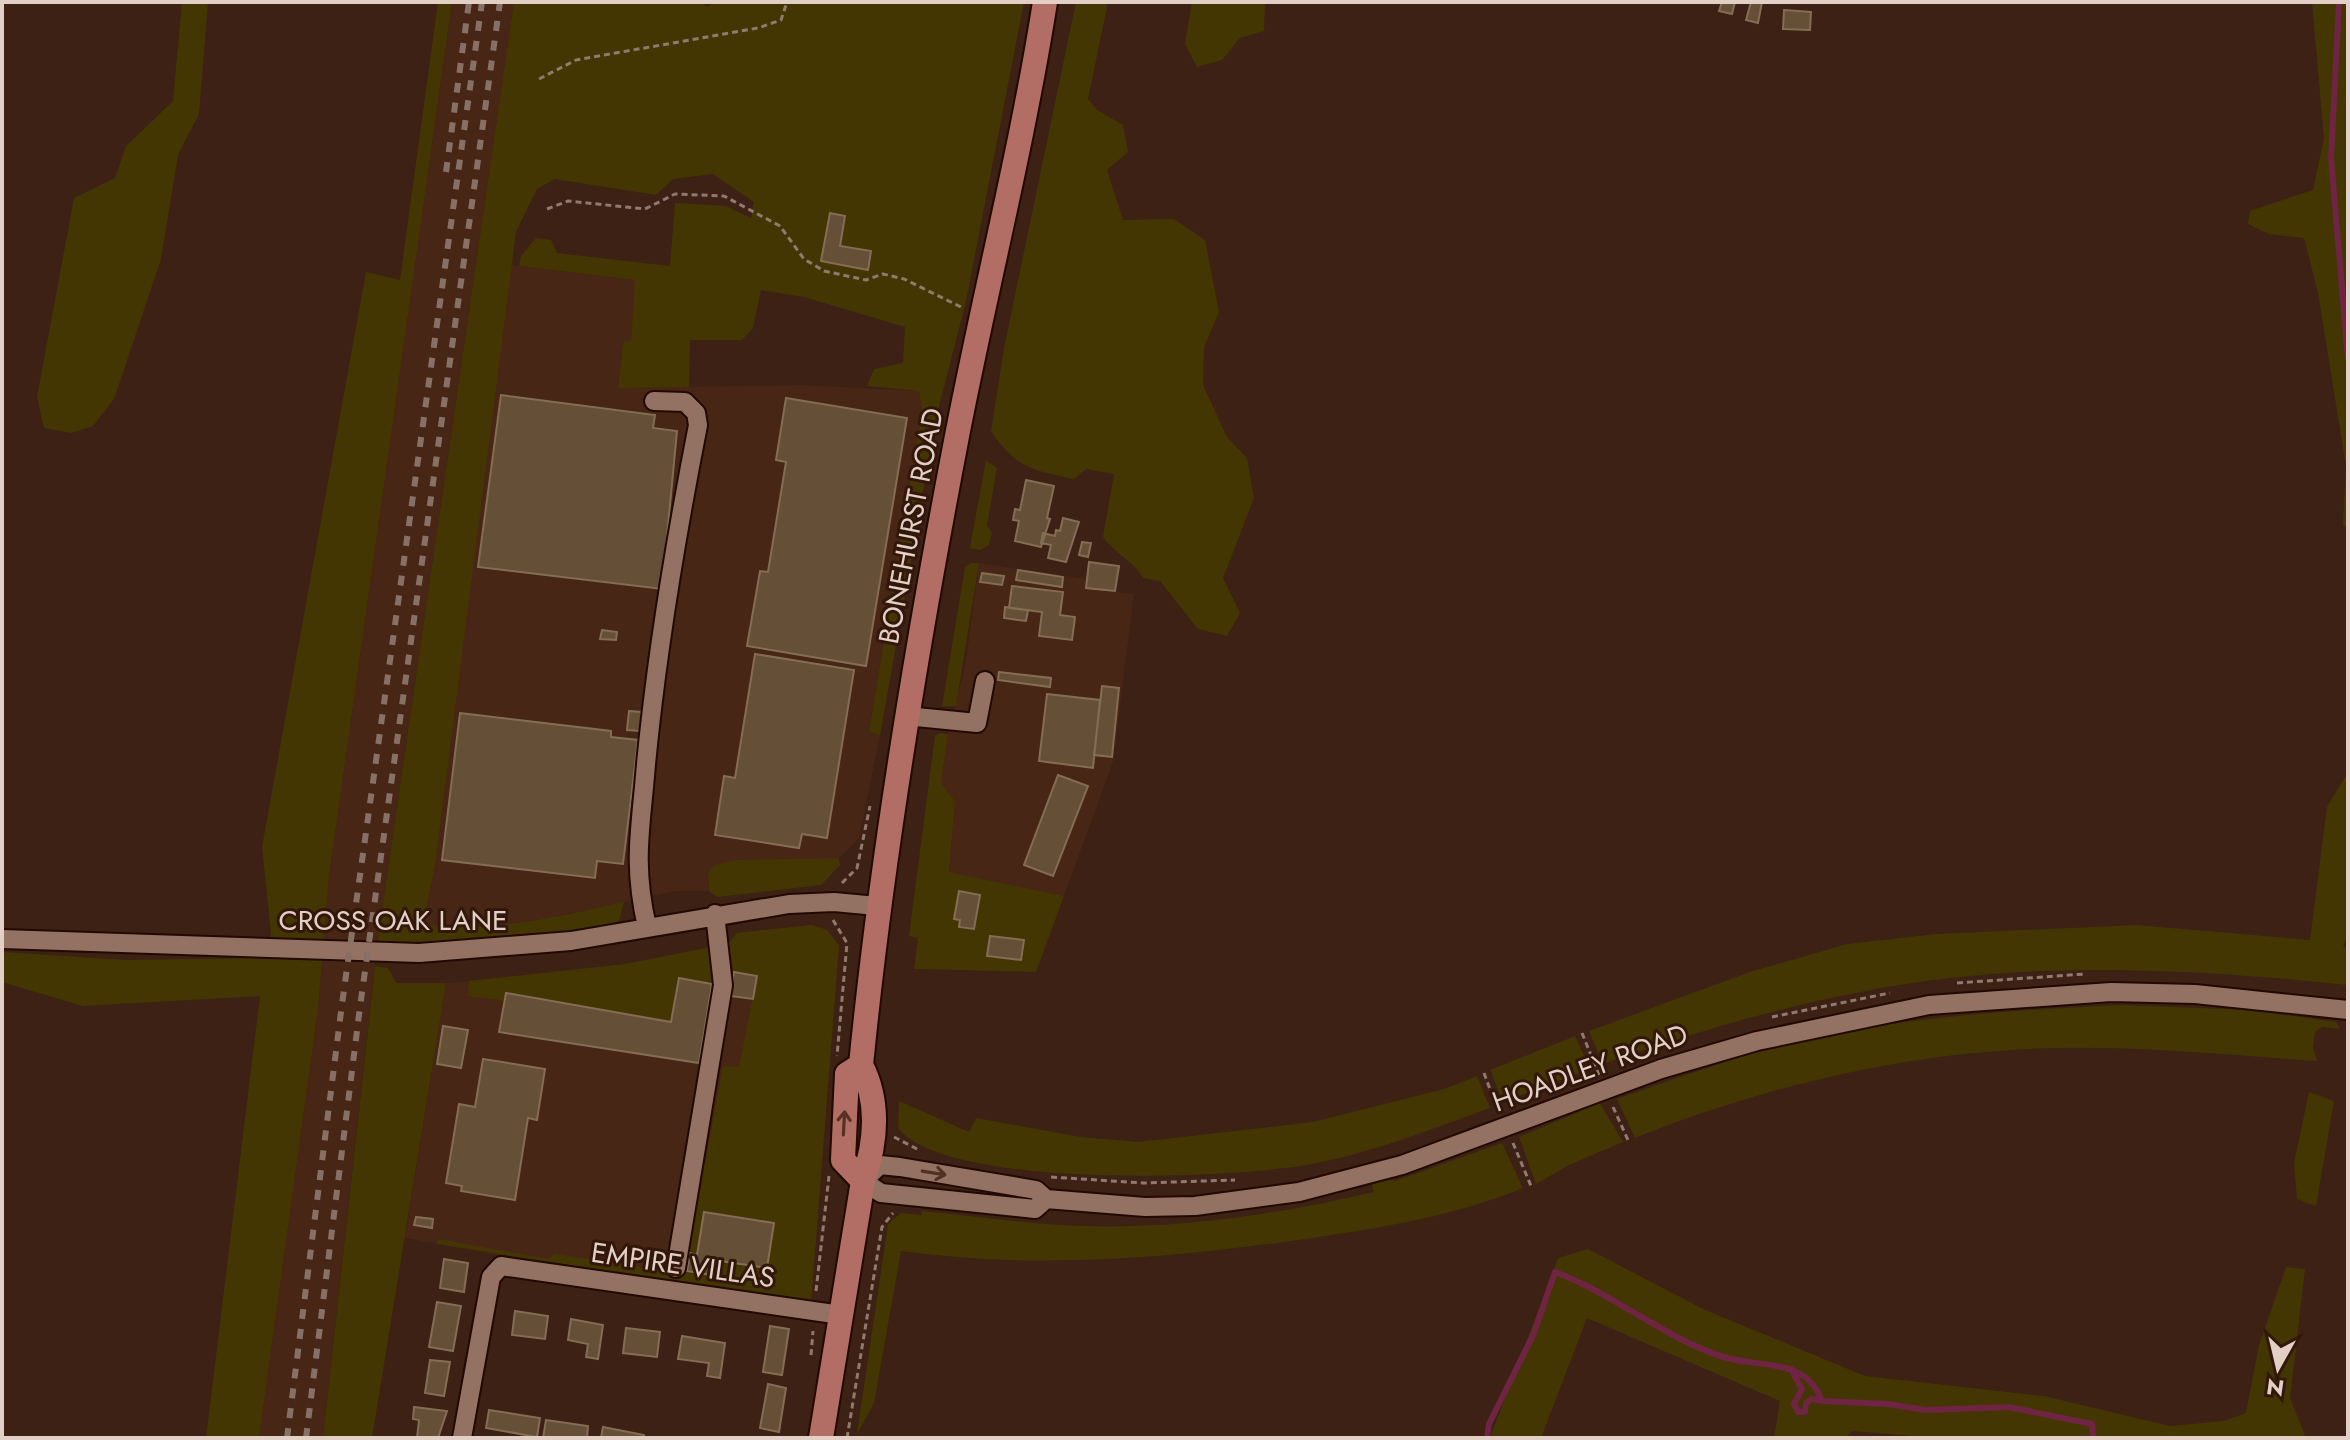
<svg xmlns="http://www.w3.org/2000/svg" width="2350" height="1440" font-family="Jost,sans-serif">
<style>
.built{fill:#472615}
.green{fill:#443603}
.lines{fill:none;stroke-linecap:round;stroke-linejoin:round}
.stream{stroke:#6e2442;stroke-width:6}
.building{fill:#654f36;stroke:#846d54;stroke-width:2}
.minor-casing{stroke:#220901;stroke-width:22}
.major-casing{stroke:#220901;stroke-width:28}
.path{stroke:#907a6f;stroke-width:3;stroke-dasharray:6 4;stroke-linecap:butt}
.minor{stroke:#937263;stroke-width:18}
.major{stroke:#b26d65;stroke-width:24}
.rail{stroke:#877065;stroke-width:6;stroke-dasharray:10 10;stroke-linecap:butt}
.oneway{stroke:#583125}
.oneway2{stroke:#4f3225}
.labels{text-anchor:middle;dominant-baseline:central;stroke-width:6;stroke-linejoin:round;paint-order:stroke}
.street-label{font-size:28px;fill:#e2d0c7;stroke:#32170a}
</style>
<rect width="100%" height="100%" fill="#3c2114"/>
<path class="built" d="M 452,2 L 514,2 L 377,945 L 323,1438 L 259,1438 L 318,1009 L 329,876 Z
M 510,265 L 636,280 L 631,341 L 623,343 L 618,388 L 802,385 L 919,391 L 922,410 L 869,731 L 880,736 L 859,838 L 839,858 L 708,875 L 709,891 L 677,891 L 519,924 L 475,928 L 423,925 L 435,866 Z
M 979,563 L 1087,579 L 1086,588 L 1134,594 L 1113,762 L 1064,896 L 949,873 L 955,801 L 941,783 L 948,734 L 965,667 Z
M 812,925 L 827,930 L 839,945 L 811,1303 L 578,1269 L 405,1238 L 446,983 L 541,976 L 625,964 L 728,944 L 737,933 Z"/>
<path class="green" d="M 182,2 L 208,2 L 199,114 L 178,155 L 161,259 L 114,399 L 93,426 L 71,433 L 44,428 L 37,397 L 74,198 L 115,178 L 126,146 L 173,101 Z
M 438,2 L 452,2 L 329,876 L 318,1009 L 259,1438 L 206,1438 L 260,996 L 83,1006 L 2,982 L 2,952 L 126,960 L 267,958 L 271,933 L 262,847 L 366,272 L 400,280 Z
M 514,2 L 701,2 L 707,7 L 715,2 L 1024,2 L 966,301 L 936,418 L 880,736 L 869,731 L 922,410 L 919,391 L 867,386 L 874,369 L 903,363 L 905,327 L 804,297 L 761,290 L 753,328 L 742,340 L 690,340 L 689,387 L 618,388 L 623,342 L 631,341 L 635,280 L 519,266 L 521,256 L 536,238 L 551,240 L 557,253 L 670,266 L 675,203 L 726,206 L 751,218 L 754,202 L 713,174 L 673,179 L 656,195 L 555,179 L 537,189 L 516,232 L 435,866 L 423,924 C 491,934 558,916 624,902 L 619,921 L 587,930 L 515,935 L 459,944 L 377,945 Z
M 1076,2 L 1108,2 L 1088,99 L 1097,110 L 1123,125 L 1128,152 L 1107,170 L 1123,220 L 1174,219 L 1205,240 L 1219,312 L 1204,347 L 1203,385 L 1227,437 L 1247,458 L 1254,498 L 1223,578 L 1240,613 L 1227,636 L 1198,629 L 1160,581 L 1143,578 C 1133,560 1115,554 1103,537 L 1114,474 L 1086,469 L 1074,479 C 1032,470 1016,468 991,431 L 1004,348 Z
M 1192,2 L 1260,2 L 1265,4 L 1264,31 L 1240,38 L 1222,60 L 1197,67 L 1185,44 Z
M 2312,2 L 2348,2 L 2348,530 L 2343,525 L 2346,466 L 2318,293 L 2304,238 L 2269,234 L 2248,224 L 2250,211 L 2313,190 L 2324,138 Z
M 986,460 L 997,468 L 987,525 L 992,533 L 989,545 L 980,550 L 970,548 Z
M 971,563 L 979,563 L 956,706 L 942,706 L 965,567 Z
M 940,733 L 948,734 L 941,783 L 955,801 L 949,872 L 1064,896 L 1036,972 L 914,969 L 918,938 L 909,936 L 935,736 Z
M 2348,772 L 2348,934 L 2343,947 L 2348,948 L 2348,985 C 2216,971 2082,963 1949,978 C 1831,992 1714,1025 1603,1064 L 1589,1031 L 1750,972 L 1847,944 L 1936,934 L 2136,925 L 2310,940 L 2327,807 Z
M 839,858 L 840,865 L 821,885 L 717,897 L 709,891 L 708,875 L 714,865 L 737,860 Z
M 812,925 L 827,930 L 839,945 L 811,1303 L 437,1244 L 438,1239 L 549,1259 L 554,1254 L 685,1273 L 723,1066 L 739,1067 L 757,976 L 734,972 L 728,944 L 737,933 Z
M 711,947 L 716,963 L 712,984 L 679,978 L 671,1022 L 506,993 L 505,1001 L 468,996 L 469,981 L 625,964 Z
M 375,966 L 388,968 L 396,983 L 446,983 L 372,1438 L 323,1438 Z
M 2122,1005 L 2249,1010 L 2336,1022 L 2340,1029 L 2322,1027 L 2315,1032 L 2313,1047 L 2317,1061 C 2230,1055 2143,1046 2056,1048 C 1913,1051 1767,1085 1635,1138 L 1617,1099 C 1680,1077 1743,1054 1808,1039 C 1912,1016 2017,1010 2122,1005 Z
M 1575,1036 L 1590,1069 L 1503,1102 L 1490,1070 Z
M 1477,1076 L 1490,1108 C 1432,1129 1372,1153 1311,1164 C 1235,1179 946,1190 898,1128 L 899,1101 L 969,1132 L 976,1118 L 1081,1137 L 1138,1142 L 1313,1122 L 1444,1089 Z
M 2309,1092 L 2334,1101 L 2316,1206 L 2297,1199 L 2294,1163 Z
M 1600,1103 L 1623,1142 L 1569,1165 L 1536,1184 L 1519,1137 Z
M 1502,1143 L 1523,1188 C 1455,1216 1384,1227 1312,1238 C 1176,1258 1038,1270 901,1251 L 874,1403 L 857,1434 L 888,1224 L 901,1213 L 921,1215 L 922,1211 L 933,1212 C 983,1217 1034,1225 1085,1226 C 1182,1229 1279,1214 1374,1192 L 1370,1177 L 1395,1181 Z
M 1588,1249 L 1703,1309 L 1865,1376 L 2044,1396 L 2170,1426 L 2224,1421 L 2246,1413 L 2259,1345 L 2286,1267 L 2305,1269 L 2290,1398 L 2306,1438 L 1937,1438 L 1852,1431 L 1845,1438 L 1774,1438 L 1780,1401 L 1587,1318 L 1541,1438 L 1490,1438 L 1558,1258 Z"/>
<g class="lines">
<path class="stream" d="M 2339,2 L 2331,158 L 2348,359
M 1822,1401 L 1888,1404 L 1925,1410 L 2009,1407 L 2092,1424 L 2093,1438
M 1487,1438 L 1489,1424 L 1534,1333 L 1555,1272 C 1615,1294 1666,1340 1727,1358 C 1764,1368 1806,1358 1822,1401 L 1812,1399 L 1806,1403 L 1805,1412 L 1798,1412 L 1794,1404 L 1802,1389 L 1791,1369"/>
</g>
<path class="building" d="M 1722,2 L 1735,2 L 1732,14 L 1719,11 Z
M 1751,2 L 1762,2 L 1758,23 L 1746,20 Z
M 1784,10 L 1811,12 L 1810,30 L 1783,29 Z
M 830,213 L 845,216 L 840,246 L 871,251 L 868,270 L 821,261 Z
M 501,395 L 655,415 L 653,428 L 677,431 L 662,589 L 478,567 Z
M 786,398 L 907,418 L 866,666 L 747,646 L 760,571 L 768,572 L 786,462 L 776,460 Z
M 1026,480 L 1054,486 L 1047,518 L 1050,519 L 1041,547 L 1015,541 L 1019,521 L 1013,520 L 1015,509 L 1020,510 Z
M 1063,518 L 1079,522 L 1066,562 L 1048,558 L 1051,545 L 1041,543 L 1043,533 L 1055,536 L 1056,530 L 1060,531 Z
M 1082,542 L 1091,543 L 1088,557 L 1079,555 Z
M 1089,562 L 1119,566 L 1115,591 L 1086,588 Z
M 1018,570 L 1063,577 L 1062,587 L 1016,580 Z
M 982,573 L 1004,576 L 1002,585 L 980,582 Z
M 1012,586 L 1063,592 L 1060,615 L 1075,617 L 1072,640 L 1039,636 L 1042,612 L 1009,608 Z
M 1005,607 L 1028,610 L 1026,621 L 1004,618 Z
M 602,630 L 617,632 L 616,640 L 600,639 Z
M 755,654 L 854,670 L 827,838 L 802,834 L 799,848 L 715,835 L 724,776 L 735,778 Z
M 999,672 L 1051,678 L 1050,687 L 998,680 Z
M 1102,686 L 1119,688 L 1112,757 L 1094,755 Z
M 1047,694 L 1100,700 L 1093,768 L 1039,761 Z
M 629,711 L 642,712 L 640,731 L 627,730 Z
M 460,713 L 611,731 L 611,737 L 638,740 L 623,864 L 597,861 L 595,878 L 442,860 Z
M 1058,775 L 1088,786 L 1053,876 L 1024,865 Z
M 959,891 L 980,895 L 974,929 L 959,927 L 960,920 L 954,919 Z
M 990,936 L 1024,940 L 1021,960 L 987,956 Z
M 734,972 L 757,976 L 753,999 L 730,996 Z
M 679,978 L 712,984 L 699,1063 L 499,1032 L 506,993 L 671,1022 Z
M 443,1026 L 468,1030 L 461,1068 L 437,1064 Z
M 483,1059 L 545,1069 L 537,1120 L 528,1118 L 515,1200 L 461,1191 L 462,1186 L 446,1183 L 459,1104 L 475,1107 Z
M 704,1212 L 774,1223 L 767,1268 L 720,1261 L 717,1276 L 687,1271 L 690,1253 L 697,1255 Z
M 416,1217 L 433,1219 L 432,1228 L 414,1225 Z
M 444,1259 L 468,1263 L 464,1292 L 440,1288 Z
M 437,1302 L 461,1306 L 453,1351 L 429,1347 Z
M 515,1311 L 548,1316 L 545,1339 L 512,1335 Z
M 571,1319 L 603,1325 L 598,1359 L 586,1357 L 588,1344 L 568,1340 Z
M 770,1326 L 789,1329 L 782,1375 L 763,1372 Z
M 626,1328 L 660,1332 L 657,1357 L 623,1353 Z
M 682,1336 L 725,1343 L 720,1378 L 707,1376 L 709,1363 L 678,1359 Z
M 430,1360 L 450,1362 L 444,1396 L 425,1393 Z
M 768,1384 L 786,1388 L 779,1432 L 760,1428 Z
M 414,1407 L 447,1411 L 438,1438 L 417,1438 L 419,1420 L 413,1419 Z
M 489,1410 L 540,1418 L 537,1437 L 486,1428 Z
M 546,1420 L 588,1426 L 587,1438 L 543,1438 Z
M 603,1427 L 644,1435 L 644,1438 L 601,1438 Z"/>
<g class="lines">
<g class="minor-casing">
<path id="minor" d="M 906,716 L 977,723 L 985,681
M 647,927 C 632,861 641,829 646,764 C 657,650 676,537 698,425 L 696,413 L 685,402 L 654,401
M 2,939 L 419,953 L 571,941 L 789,904 L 834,902 L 877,906
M 1046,1199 L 1036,1190 L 900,1167 L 880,1165 L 863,1181 L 881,1193 L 1035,1209 L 1046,1199 L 1145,1207 L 1195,1206 L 1299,1192 L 1402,1165 L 1661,1069 L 1757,1041 L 1929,1005 L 2111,992 L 2195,994 L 2348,1010
M 676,1268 L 723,985 L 715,914
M 462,1438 L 491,1277 L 501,1266 L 841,1315"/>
</g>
<g class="major-casing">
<path id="major" d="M 861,1065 L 847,1074 L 843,1160 L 863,1181
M 821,1438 L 863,1181 C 876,1143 880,1102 861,1065 C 882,853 917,644 957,436 C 985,291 1022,148 1045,2"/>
</g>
<path class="path" d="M 539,79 L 576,60 L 758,28 L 781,20 L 787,2
M 547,209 L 568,201 L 645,209 L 675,194 L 724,196 L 780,226 L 804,259 L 824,271 L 866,280 L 883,274 L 904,279 L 961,307
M 842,883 L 857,868 L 870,806
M 833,920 L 847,943 L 837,1056
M 1957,983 L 2085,974
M 1772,1017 L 1890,993
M 1582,1033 L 1599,1075
M 1484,1073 L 1498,1111
M 1613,1107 L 1628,1140
M 894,1137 L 919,1150
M 1513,1143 L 1531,1186
M 1051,1177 L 1143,1183 L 1235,1180
M 816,1291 L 829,1176
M 811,1355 L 813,1331
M 847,1438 L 882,1227 L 893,1213"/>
<use href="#minor" class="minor"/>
<use href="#major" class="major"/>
<path class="rail" d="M 446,172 L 469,2
M 287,1438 L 342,1004 L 482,2
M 306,1438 L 360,1007 L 500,2"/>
</g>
<defs><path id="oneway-shaft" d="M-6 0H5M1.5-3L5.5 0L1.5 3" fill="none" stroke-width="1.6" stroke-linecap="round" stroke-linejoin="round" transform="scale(2)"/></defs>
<use class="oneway" href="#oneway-shaft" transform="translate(844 1123) rotate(-87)"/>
<use class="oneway2" href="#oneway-shaft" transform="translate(934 1173) rotate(9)"/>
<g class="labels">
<g class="street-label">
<text transform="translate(911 526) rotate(-79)">BONEHURST ROAD</text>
<text x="393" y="920">CROSS OAK LANE</text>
<text transform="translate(1590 1068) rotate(-20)">HOADLEY ROAD</text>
<text transform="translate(683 1265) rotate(8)">EMPIRE VILLAS</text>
</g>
</g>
<rect width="2350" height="1440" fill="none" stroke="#e2d0c7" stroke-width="8"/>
<g transform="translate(2278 1368) rotate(188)" stroke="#32170a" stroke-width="6" paint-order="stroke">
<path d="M0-6L14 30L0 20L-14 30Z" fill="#e2d0c7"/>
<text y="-12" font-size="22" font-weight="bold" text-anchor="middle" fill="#e2d0c7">N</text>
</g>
</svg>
